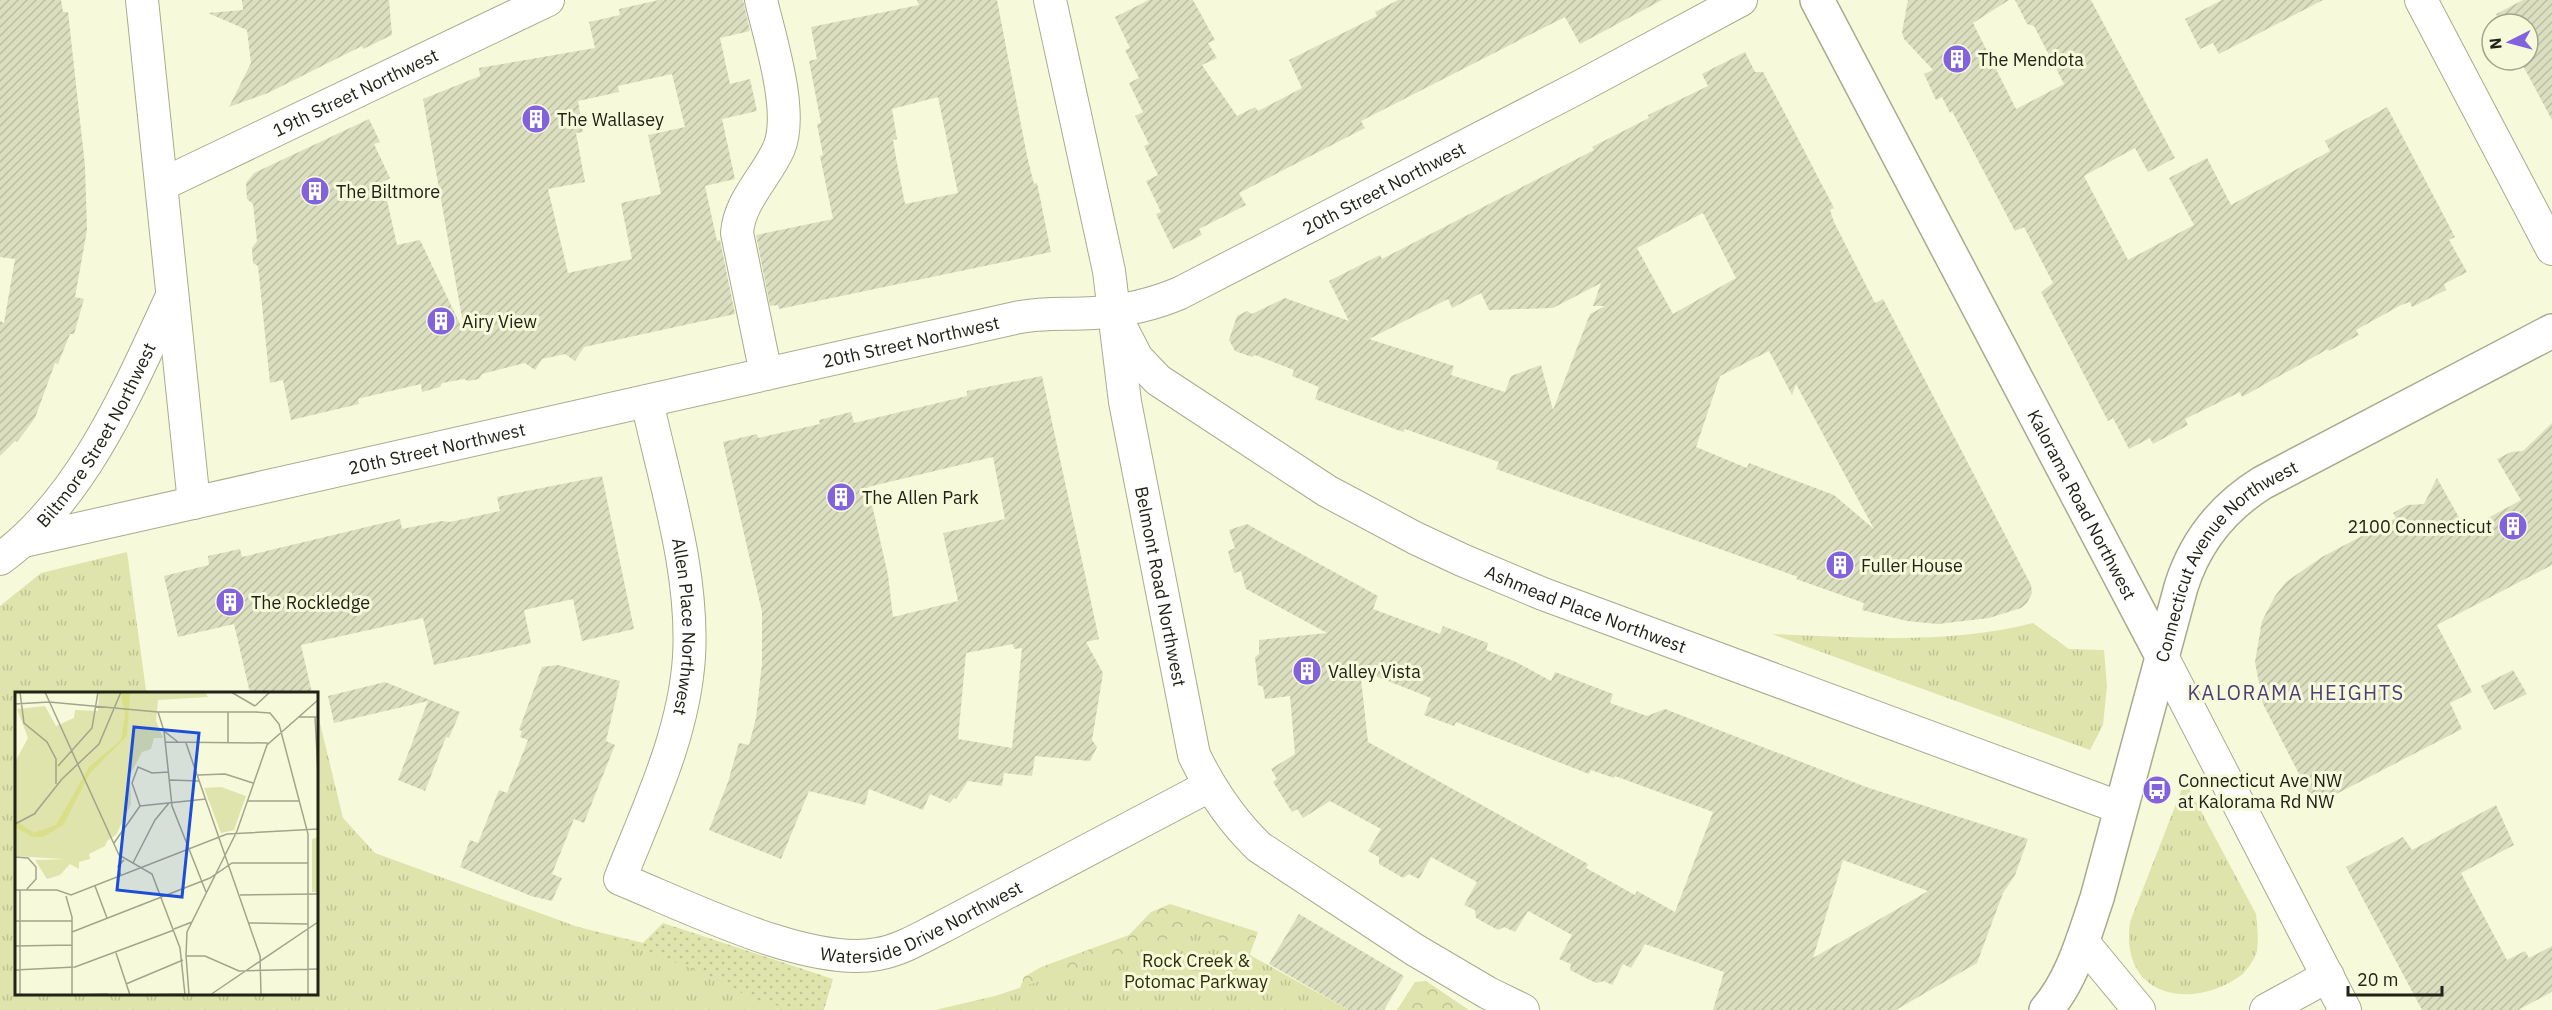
<svg xmlns="http://www.w3.org/2000/svg" width="2552" height="1010" font-family="'IBM Plex Sans',sans-serif">
<style>
.grass{fill:url(#grass-dots)}
.forest{fill:url(#forest-crowns)}
.park{fill:url(#park-tufts)}
.building{fill:url(#building-hatch);fill-rule:evenodd}
.lines{fill:none;stroke-linecap:round;stroke-linejoin:round}
.minor-casing{stroke:#a8ab8d;stroke-width:34}
.tertiary-casing{stroke:#a8ab8d;stroke-width:36}
.primary-casing{stroke:#a8ab8d;stroke-width:36}
.minor{stroke:#fff;stroke-width:32}
.tertiary{stroke:#fff;stroke-width:33}
.primary{stroke:#fff;stroke-width:33}
.labels{text-anchor:middle;dominant-baseline:central;stroke-width:6;stroke-linejoin:round;paint-order:stroke}
.poi-label{font-size:18px;fill:#222317;stroke:#f7fada;text-anchor:start}
.street-label{font-size:18px;fill:#222317;stroke:#f7fada}
.park-label{font-size:18px;fill:#2d2f08;stroke:#f7fada}
.neighbourhood-label{font-size:20px;letter-spacing:1.5px;fill:#4d3e7c;stroke:#f7fada}
.inset-road{fill:none;stroke:#a2a48c;stroke-width:1.5}
.view{fill:#1d4ed8;fill-opacity:0.15;stroke:#1d4ed8;stroke-width:3}
.inset-edge{fill:none;stroke:#222317;stroke-width:3}
</style>
<defs>
<pattern id="grass-dots" width="8" height="8" patternUnits="userSpaceOnUse" patternTransform="scale(1.5)"><rect width="8" height="8" fill="#dee4ab"/><path d="M2 2h.1M6 6h.1" fill="none" stroke="#bec392" stroke-width="1.8" stroke-linecap="round"/></pattern>
<pattern id="forest-crowns" width="20" height="18" patternUnits="userSpaceOnUse" patternTransform="scale(1.5)"><rect width="20" height="18" fill="#dee4ab"/><path d="M2 6a3 3 0 1 1 6 0M12 15a3 3 0 1 1 6 0" fill="none" stroke="#bec392"/></pattern>
<pattern id="park-tufts" width="24" height="20" patternUnits="userSpaceOnUse" patternTransform="scale(1.5)"><rect width="24" height="20" fill="#dee4ab"/><path d="M3 7l-1-3M5 7V3M7 7l1-3M15 17l-1-3M17 17v-4M19 17l1-3" fill="none" stroke="#bec392"/></pattern>
<pattern id="building-hatch" width="6" height="6" patternUnits="userSpaceOnUse" patternTransform="scale(1.5)"><rect width="6" height="6" fill="#dbdfbf"/><path d="M-1 1l2-2M0 6l6-6M5 7l2-2" fill="none" stroke="#bcbfa3"/></pattern>
</defs>
<rect width="100%" height="100%" fill="#f7fada"/>
<path class="grass" d="M 542,918 L 643,943 L 663,923 L 833,979 L 824,1010 L 563,1010 Z"/>
<path class="forest" d="M 1170,904 L 1258,932 L 1247,962 L 1332,1010 L 968,1010 L 1019,991 L 1024,977 L 1041,967 L 1129,935 L 1151,912 Z
M 1426,981 L 1469,1010 L 1397,1010 L 1415,982 Z"/>
<path class="park" d="M 127,552 L 146,690 L 153,693 L 16,694 L 16,994 L 316,994 L 318,715 L 343,818 L 375,853 L 704,973 L 757,1001 L 798,1010 L 0,1010 L 0,606 L 41,573 Z
M 2033,623 L 2069,649 L 2104,650 L 2107,686 L 2103,725 L 2090,750 L 1772,634 C 1859,637 1948,645 2033,623 Z
M 2185,781 L 2256,914 C 2257,926 2259,938 2257,950 C 2256,958 2248,968 2243,974 C 2196,1010 2119,1001 2130,922 Z
M 1201,928 L 1349,1010 L 935,1010 L 995,996 Z"/>
<path class="building" d="M 0,0 L 61,0 L 63,12 L 68,12 L 85,166 L 87,230 L 75,297 L 84,299 L 74,334 L 70,334 L 58,364 L 55,363 L 35,418 L 17,442 L 15,441 L 0,456 L 0,321 L 4,323 L 15,259 L 0,257 Z
M 242,0 L 389,0 L 392,35 L 363,49 L 362,46 L 268,93 L 229,107 L 251,63 L 247,30 L 208,13 L 243,10 Z
M 659,0 L 743,0 L 750,31 L 720,38 L 730,84 L 750,79 L 757,111 L 722,119 L 735,179 L 705,186 L 717,241 L 720,240 L 735,314 L 584,347 L 575,361 L 565,354 L 542,359 L 535,370 L 525,363 L 482,374 L 479,379 L 468,381 L 464,379 L 442,383 L 440,387 L 422,392 L 421,384 L 365,397 L 358,399 L 359,404 L 291,420 L 283,380 L 270,383 L 258,266 L 253,263 L 252,248 L 257,241 L 253,204 L 247,199 L 246,183 L 254,173 L 369,119 L 380,142 L 374,144 L 390,178 L 383,182 L 397,245 L 420,240 L 460,324 L 463,323 L 423,99 L 480,76 L 479,68 L 595,48 L 589,22 L 620,15 L 619,9 ZM 672,74 L 685,127 L 648,135 L 661,194 L 621,203 L 632,259 L 568,273 L 548,189 L 585,182 L 576,133 L 583,132 L 578,101 L 619,92 L 618,86 Z
M 917,0 L 997,0 L 1027,156 L 1034,184 L 1037,183 L 1051,252 L 779,309 L 778,305 L 770,306 L 756,235 L 833,219 L 820,156 L 823,155 L 817,124 L 821,123 L 809,61 L 817,59 L 811,27 L 919,5 ZM 938,97 L 958,193 L 905,204 L 896,158 L 893,140 L 897,139 L 892,109 Z
M 1149,0 L 1193,0 L 1215,40 L 1208,43 L 1217,58 L 1202,65 L 1237,116 L 1255,107 L 1258,111 L 1302,88 L 1289,60 L 1377,16 L 1375,12 L 1398,0 L 1662,0 L 1580,44 L 1565,17 L 1508,46 L 1361,121 L 1365,128 L 1239,193 L 1246,205 L 1199,229 L 1202,235 L 1173,249 L 1156,214 L 1161,212 L 1146,181 L 1158,175 L 1144,146 L 1149,144 L 1135,116 L 1143,112 L 1129,83 L 1139,78 L 1125,50 L 1130,48 L 1115,17 Z
M 1908,0 L 2009,0 L 1973,23 L 2016,109 L 2064,84 L 2034,26 L 2027,24 L 2015,0 L 2091,0 L 2175,158 L 2148,172 L 2135,148 L 2084,176 L 2128,260 L 2194,225 L 2169,178 L 2207,158 L 2231,205 L 2330,151 L 2325,141 L 2387,107 L 2455,237 L 2449,240 L 2467,272 L 2444,284 L 2446,290 L 2412,307 L 2410,302 L 2401,305 L 2356,330 L 2359,335 L 2329,351 L 2328,349 L 2242,397 L 2240,392 L 2185,419 L 2188,425 L 2153,444 L 2150,438 L 2129,449 L 2113,418 L 2108,421 L 2041,292 L 2053,283 L 2024,227 L 2015,231 L 1952,111 L 1950,113 L 1942,97 L 1936,100 L 1924,74 L 1933,70 L 1904,39 L 1902,32 Z
M 2222,0 L 2323,0 L 2219,54 L 2213,43 L 2200,49 L 2185,19 Z
M 2523,0 L 2552,0 L 2552,120 L 2520,60 L 2528,60 L 2528,24 L 2501,24 L 2496,14 Z
M 1745,52 L 1755,72 L 1763,72 L 1780,104 L 1834,208 L 1830,210 L 1834,222 L 1875,303 L 1883,299 L 2031,585 L 2032,593 L 2027,603 L 2021,608 L 1989,618 L 1938,624 L 1907,621 L 1862,610 L 1864,603 L 1796,579 L 1798,577 L 1496,469 L 1499,462 L 1405,429 L 1403,432 L 1315,399 L 1319,387 L 1292,376 L 1294,370 L 1255,355 L 1252,357 L 1235,351 L 1229,340 L 1237,316 L 1247,311 L 1252,314 L 1285,298 L 1349,321 L 1329,281 L 1380,255 L 1382,259 L 1594,150 L 1592,147 L 1649,118 L 1648,115 L 1708,86 L 1702,74 ZM 1703,213 L 1736,278 L 1673,314 L 1637,248 ZM 1601,283 L 1593,306 L 1605,306 L 1590,314 L 1553,410 L 1541,365 L 1511,376 L 1505,392 L 1451,375 L 1454,366 L 1369,339 L 1448,299 L 1452,308 L 1481,293 L 1489,310 L 1553,308 ZM 1769,351 L 1792,395 L 1796,384 L 1874,529 L 1834,495 L 1749,463 L 1747,468 L 1696,447 L 1720,376 Z
M 1042,376 L 1099,639 L 1086,642 L 1103,673 L 1092,740 L 1097,747 L 1090,761 L 1035,756 L 1032,776 L 1004,773 L 1002,786 L 968,781 L 956,799 L 954,798 L 950,803 L 930,794 L 923,810 L 869,789 L 865,805 L 809,791 L 781,859 L 709,830 L 728,782 L 739,743 L 749,745 L 756,718 L 762,663 L 762,612 L 723,442 L 757,434 L 758,438 L 820,424 L 819,420 L 851,412 L 854,423 L 967,396 L 967,391 ZM 993,457 L 1005,519 L 943,533 L 958,601 L 893,617 L 888,575 L 868,487 ZM 1013,644 L 1014,649 L 1022,648 L 1012,748 L 958,739 L 966,653 Z
M 2552,423 L 2552,565 L 2437,625 L 2472,692 L 2450,703 L 2462,729 L 2315,805 L 2263,704 L 2255,662 L 2262,621 L 2275,596 L 2286,582 L 2322,557 L 2396,518 L 2393,513 L 2407,505 L 2424,504 L 2437,478 L 2466,530 L 2521,500 L 2497,459 L 2511,452 L 2523,451 Z
M 602,476 L 634,629 L 582,641 L 573,599 L 524,610 L 531,643 L 434,665 L 423,618 L 301,645 L 312,693 L 250,693 L 234,624 L 178,637 L 164,576 L 209,565 L 208,556 L 240,549 L 242,557 L 400,519 L 402,529 L 442,521 L 450,522 L 500,511 L 497,497 Z
M 1247,524 L 1378,596 L 1373,609 L 1440,634 L 1443,626 L 1488,643 L 1486,650 L 1516,662 L 1551,681 L 1555,672 L 1613,694 L 1610,703 L 1647,716 L 1665,709 L 1866,787 L 2028,839 L 2015,875 L 2003,893 L 1977,963 L 1896,1010 L 1713,1010 L 1724,972 L 1645,944 L 1631,968 L 1623,964 L 1612,985 L 1604,981 L 1596,983 L 1570,970 L 1571,964 L 1559,959 L 1572,935 L 1528,911 L 1515,932 L 1504,927 L 1498,930 L 1476,918 L 1475,910 L 1464,905 L 1477,882 L 1431,857 L 1419,879 L 1409,874 L 1403,878 L 1379,864 L 1379,857 L 1368,851 L 1381,829 L 1330,801 L 1303,818 L 1297,809 L 1292,812 L 1273,782 L 1277,779 L 1271,769 L 1295,754 L 1290,696 L 1265,699 L 1263,687 L 1258,685 L 1255,657 L 1259,654 L 1259,640 L 1327,633 L 1246,589 L 1241,571 L 1234,573 L 1228,551 L 1235,548 L 1229,530 ZM 1360,670 L 1431,698 L 1424,715 L 1454,726 L 1456,722 L 1589,774 L 1591,770 L 1614,778 L 1615,776 L 1713,812 L 1675,912 L 1637,891 L 1635,895 L 1586,868 L 1588,864 L 1368,742 ZM 1843,860 L 1928,891 L 1813,958 Z
M 558,665 L 620,681 L 606,741 L 615,745 L 584,823 L 574,819 L 552,874 L 562,878 L 552,901 L 531,896 L 460,867 L 470,840 L 478,843 L 499,790 L 507,793 L 528,740 L 520,737 L 522,731 L 519,730 L 542,667 Z
M 2513,670 L 2527,694 L 2494,710 L 2481,686 Z
M 385,682 L 460,712 L 449,738 L 446,737 L 425,791 L 398,780 L 428,701 L 334,723 L 328,696 Z
M 2496,805 L 2514,845 L 2461,873 L 2507,960 L 2525,951 L 2529,958 L 2552,946 L 2552,992 L 2518,1010 L 2422,1010 L 2346,867 L 2403,837 L 2412,850 Z
M 1299,914 L 1404,976 L 1384,1010 L 1349,1010 L 1269,964 Z"/>
<g class="lines">
<g class="minor-casing">
<g id="minor">
<path d="M 142,0 L 194,503"/>
<path d="M 761,0 C 770,39 794,112 779,148 C 767,176 739,201 737,233 L 766,374"/>
<path id="s1" d="M 1050,0 L 1109,271 L 1125,402 L 1194,755 C 1211,790 1231,820 1259,847 L 1415,950 L 1488,993 L 1523,1010"/>
<path d="M 2421,0 L 2552,249"/>
<path id="s2" d="M 163,184 L 548,0"/>
<path id="s3" d="M 1122,329 L 1137,358 L 1158,380 L 1327,491 L 1415,538 L 1462,560 L 1543,594 L 2121,808"/>
<path id="s4" d="M 647,401 C 665,484 694,572 689,657 C 684,735 648,808 620,879 C 687,906 809,968 878,954 C 901,950 922,937 942,927 L 1209,786"/>
<path id="s5" d="M 24,541 L 1015,318 C 1043,312 1066,315 1094,313 C 1124,311 1152,305 1180,293 L 1581,86 L 1741,0"/>
<path id="s6" d="M 0,559 C 83,499 130,386 172,296"/>
<path d="M 2162,656 L 2345,1010"/>
<path d="M 2082,941 L 2139,1010"/>
<path d="M 2266,1010 L 2328,976"/>
</g>
</g>
<g class="tertiary-casing">
<g id="tertiary">
<path id="s7" d="M 1817,0 L 2162,656"/>
</g>
</g>
<g class="primary-casing">
<g id="primary">
<path id="s8" d="M 2046,1010 C 2073,979 2084,936 2097,898 L 2181,587 C 2195,542 2222,508 2262,483 L 2552,331"/>
</g>
</g>
<use href="#minor" class="minor"/>
<use href="#tertiary" class="tertiary"/>
<use href="#primary" class="primary"/>
</g>
<defs>
<g id="building-disc" transform="scale(1.5)"><circle r="9.5" fill="#8362dd" stroke="#f7fada"/><path d="M-4-6H4V6H1V3H-1V6H-4ZM-2.5-4.3h1.7v1.8h-1.7ZM.8-4.3h1.7v1.8H.8ZM-2.5-1h1.7V.8h-1.7ZM.8-1h1.7V.8H.8Z" fill="#fff"/></g>
<g id="bus-disc" transform="scale(1.5)"><circle r="9.5" fill="#8362dd" stroke="#f7fada"/><path d="M-5-6H5V4H4V6H2V4H-2V6H-4V4H-5ZM-3.5-4V0h7V-4ZM-3.5 1.2v1.5H-2V1.2ZM2 1.2v1.5H3.5V1.2Z" fill="#fff"/></g>
</defs>
<g fill-rule="evenodd">
<use href="#building-disc" x="1957" y="59"/>
<use href="#building-disc" x="536" y="119"/>
<use href="#building-disc" x="315" y="191"/>
<use href="#building-disc" x="441" y="321"/>
<use href="#building-disc" x="841" y="497"/>
<use href="#building-disc" x="2513" y="526"/>
<use href="#building-disc" x="1840" y="565"/>
<use href="#building-disc" x="230" y="602"/>
<use href="#building-disc" x="1307" y="671"/>
<use href="#bus-disc" x="2157" y="790"/>
</g>
<g class="labels">
<g class="poi-label">
<text x="1978" y="59">The Mendota</text>
<text x="557" y="119">The Wallasey</text>
<text x="336" y="191">The Biltmore</text>
<text x="462" y="321">Airy View</text>
<text x="862" y="497">The Allen Park</text>
<text x="2492" y="526" text-anchor="end">2100 Connecticut</text>
<text x="1861" y="565">Fuller House</text>
<text x="251" y="602">The Rockledge</text>
<text x="1328" y="671">Valley Vista</text>
<text x="2178" y="780">Connecticut Ave NW<tspan x="2178" dy="21">at Kalorama Rd NW</tspan></text>
</g>
<g class="street-label">
<text stroke="none"><textPath href="#s2" startOffset="213">19th Street Northwest</textPath></text>
<text stroke="none"><textPath href="#s5" startOffset="1413">20th Street Northwest</textPath></text>
<text stroke="none"><textPath href="#s5" startOffset="909">20th Street Northwest</textPath></text>
<text stroke="none"><textPath href="#s6" startOffset="159">Biltmore Street Northwest</textPath></text>
<text stroke="none"><textPath href="#s5" startOffset="423">20th Street Northwest</textPath></text>
<text stroke="none"><textPath href="#s7" startOffset="570">Kalorama Road Northwest</textPath></text>
<text stroke="none"><textPath href="#s8" startOffset="494">Connecticut Avenue Northwest</textPath></text>
<text stroke="none"><textPath href="#s1" startOffset="597">Belmont Road Northwest</textPath></text>
<text stroke="none"><textPath href="#s3" startOffset="550">Ashmead Place Northwest</textPath></text>
<text stroke="none"><textPath href="#s4" startOffset="230">Allen Place Northwest</textPath></text>
<text stroke="none"><textPath href="#s4" startOffset="816">Waterside Drive Northwest</textPath></text>
</g>
<g class="park-label">
<text x="1196" y="960">Rock Creek &amp;<tspan x="1196" dy="21">Potomac Parkway</tspan></text>
</g>
<g class="neighbourhood-label">
<text x="2296" y="692">KALORAMA HEIGHTS</text>
</g>
</g>
<g transform="translate(15 692)">
<rect width="303" height="303" fill="#f7fada"/>
<path d="M 0,136 L 91,146 L 92,149 L 90,154 L 74,162 L 75,167 L 64,170 L 64,177 L 55,172 L 45,183 L 32,187 L 20,168 L 56,167 Z" fill="#dee4ab"/>
<path d="M 84,0 L 190,0 L 193,5 L 143,8 L 141,29 L 148,46 L 139,46 L 136,57 L 127,60 L 115,83 L 116,112 L 101,143 L 63,168 L 0,164 L 0,70 L 13,46 L 2,17 L 30,14 L 41,34 L 59,26 L 60,18 L 83,19 ZM 206,95 L 231,104 L 219,138 L 206,141 L 189,96 Z" fill="#dee4ab"/>
<path d="M 303,145 L 303,200 L 297,200 L 297,147 Z" fill="#dee4ab"/>
<path d="M 106,0 L 115,0 L 112,44 L 75,81 L 48,133 L 28,145 L 18,145 L 0,135 L 0,128 L 19,141 L 41,133 L 74,75 L 106,48 L 110,23 Z" fill="#d8df87"/>
<path class="inset-road" d="M 5,0 L 9,31 L 32,50 L 41,67 L 41,92M 30,0 L 104,163 L 137,182 L 165,256 L 170,303M 216,0 L 240,14M 0,12 L 34,10 L 143,20 L 243,20M 240,14 L 255,0M 143,20 L 149,39 L 163,50M 213,20 L 213,50M 240,20 L 255,21 L 264,32 L 293,142 L 293,303M 284,25 L 303,25M 300,25 L 303,81M 149,39 L 157,114 L 191,200M 150,50 L 253,51M 171,51 L 245,264 L 246,303M 43,74 L 77,36 L 83,0M 183,83 L 210,82 L 238,91M 155,88 L 184,89M 233,109 L 284,109M 125,114 L 117,91 L 123,75 L 137,81 L 154,80M 20,121 L 47,87 L 84,52 L 106,0M 0,132 L 21,121M 99,151 L 125,114 L 191,107M 0,165 L 13,166 L 21,175 L 21,187 L 12,197M 118,171 L 140,128 L 154,111M 106,184 L 103,174 L 109,168M 80,194 L 92,226M 0,198 L 42,198 L 56,203 L 212,142 L 303,137M 5,198 L 5,303M 225,203 L 303,202M 51,204 L 57,225 L 57,303M 0,229 L 57,229M 234,231 L 293,232M 159,237 L 177,230M 57,240 L 195,186 L 217,171 L 293,171M 0,254 L 57,253M 101,261 L 115,303M 171,263 L 174,303M 171,264 L 190,264 L 224,279 L 303,277M 171,264 L 172,240 L 222,139 L 252,53 L 303,8M 0,278 L 60,275 L 159,238M 111,292 L 168,268M 61,303 L 93,302M 119,303 L 170,302M 195,303 L 303,230"/>
<path class="view" d="M 119,35 L 184,41 L 167,205 L 102,198 Z"/>
<rect width="303" height="303" class="inset-edge"/>
</g>
<g transform="translate(2510 42) rotate(264)"><circle r="28" fill="#f7fada" stroke="#a2a48c" stroke-width="1.5"/>
<path d="M0-4.5L10 22L0 15L-10 22Z" fill="#8362dd"/>
<text y="-9" font-size="16" font-weight="bold" text-anchor="middle" fill="#222317">N</text>
</g>
<path d="M2348 986v9h94v-9" fill="none" stroke="#222317" stroke-width="3"/>
<text x="2357" y="986" font-size="18" fill="#222317" stroke="#f7fada" stroke-width="4.5" paint-order="stroke">20 m</text>
</svg>
